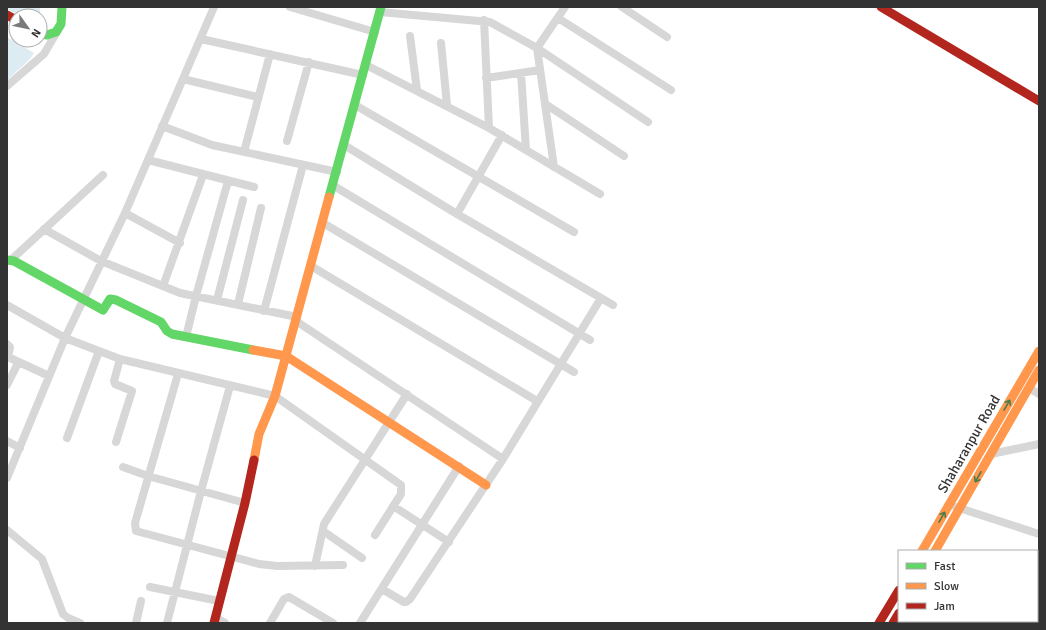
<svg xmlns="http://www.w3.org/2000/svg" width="1046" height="630" font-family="Signika,sans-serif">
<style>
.water{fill:#ddebf3}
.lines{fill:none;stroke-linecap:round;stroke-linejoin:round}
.street{stroke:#d7d7d7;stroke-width:8}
.fast{stroke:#63d668;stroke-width:9}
.slow{stroke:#ff974d;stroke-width:9}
.jam{stroke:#b3261e;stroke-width:9}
.oneway{stroke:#497c4b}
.labels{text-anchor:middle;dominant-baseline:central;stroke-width:4;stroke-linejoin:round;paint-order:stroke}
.street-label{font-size:14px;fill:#333;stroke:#fff}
</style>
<rect width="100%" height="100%" fill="#fff"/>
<path class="water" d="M 7,7 L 40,7 L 41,28 L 40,16 L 19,16 L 7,9 Z
M 7,37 L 34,53 L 29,60 L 7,80 Z"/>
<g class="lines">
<path class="street" d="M 290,7 L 375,32
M 622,7 L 667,37
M 380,12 L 490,22 L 537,48 L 648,122
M 558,18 L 671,90
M 484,20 L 489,128
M 410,36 L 417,90
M 201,39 L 363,75
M 441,43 L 447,105
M 366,65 L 489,128 L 600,194
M 521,73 L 526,150
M 486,78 L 540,70
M 183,79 L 258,97
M 7,86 L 44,54 L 58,30
M 355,105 L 574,232
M 547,105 L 624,156
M 162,126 L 212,145 L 337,172
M 287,141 L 309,62
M 344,145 L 457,214 L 613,305
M 244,152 L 270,54
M 148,160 L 254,187
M 554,167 L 537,48 L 565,7
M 334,186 L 590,340
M 125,213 L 180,243
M 457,214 L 502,135
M 323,223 L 574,372
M 44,229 L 101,261 L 180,293 L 297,317
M 11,260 L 103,175
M 311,266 L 537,401
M 163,286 L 203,175
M 217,300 L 243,200
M 238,304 L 261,208
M 7,305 L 65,338 L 120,359 L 275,396 L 401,485 L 401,494 L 375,535
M 264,311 L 303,165
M 296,321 L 503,459
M 186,337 L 196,296 L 228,181
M 7,344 L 10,347 L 8,357 L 49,376
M 178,374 L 135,523 L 136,531 L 259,564 L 277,566 L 343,565
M 7,385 L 18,363
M 1029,388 L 1039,394
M 67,438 L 99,351
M 7,441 L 20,448
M 116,442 L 132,391 L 115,384 L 114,381 L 120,359
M 991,454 L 1039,444
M 123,467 L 148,476 L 245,503
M 7,478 L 65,338 L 125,213 L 214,7
M 393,506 L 449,542
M 956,507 L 1039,534
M 7,530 L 42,559 L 63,614 L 68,618 L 80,623
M 323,531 L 362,558
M 315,566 L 324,524 L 407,394
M 150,587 L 219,601
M 382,589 L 404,602 L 406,602 L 410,599 L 503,459 L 601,298
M 215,617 L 225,623
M 136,623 L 141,601
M 167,623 L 201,491 L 230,386
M 270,623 L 284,599 L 289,597 L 333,623
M 360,623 L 459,466"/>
<path class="fast" d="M 40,34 L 47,35 L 56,32 L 61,24 L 62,7
M 329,197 L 381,7
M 7,260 L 14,261 L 103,310 L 110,299 L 116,300 L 161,322 L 167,331 L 172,334 L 253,350"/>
<path class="slow" d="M 253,350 L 286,356 L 486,485
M 254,460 L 259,434 L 275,396 L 329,197
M 922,551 L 1039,351
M 935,551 L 1039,370"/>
<path class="jam" d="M 881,7 L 1039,101
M 7,15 L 16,20
M 214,623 L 245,503 L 254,460
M 879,623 L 899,590
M 893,623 L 899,613"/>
</g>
<defs><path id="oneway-shaft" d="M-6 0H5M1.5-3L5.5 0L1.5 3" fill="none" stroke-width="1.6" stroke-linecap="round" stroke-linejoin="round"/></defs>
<g class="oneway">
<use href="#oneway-shaft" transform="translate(1007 405) rotate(-60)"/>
<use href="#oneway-shaft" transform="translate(978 477) rotate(120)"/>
<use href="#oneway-shaft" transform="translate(942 517) rotate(-60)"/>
</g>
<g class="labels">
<g class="street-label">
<text transform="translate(969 444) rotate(-60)">Shaharanpur Road</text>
</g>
</g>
<rect width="1046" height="630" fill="none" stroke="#333333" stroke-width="16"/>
<rect x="898" y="550" width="140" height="72" fill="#ffffff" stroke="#adadad"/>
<rect x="906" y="563" width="20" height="6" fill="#63d668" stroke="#adadad"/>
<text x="934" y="570" font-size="12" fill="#333333">Fast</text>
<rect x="906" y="583" width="20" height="6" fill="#ff974d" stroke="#adadad"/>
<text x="934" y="590" font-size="12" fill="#333333">Slow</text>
<rect x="906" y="603" width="20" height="6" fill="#b3261e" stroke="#adadad"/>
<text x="934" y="610" font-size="12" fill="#333333">Jam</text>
<g transform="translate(28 28) rotate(123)"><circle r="19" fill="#ffffff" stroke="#adadad"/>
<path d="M0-3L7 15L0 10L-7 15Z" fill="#7a7a7a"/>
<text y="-6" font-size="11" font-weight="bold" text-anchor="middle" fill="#333333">N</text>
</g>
</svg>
